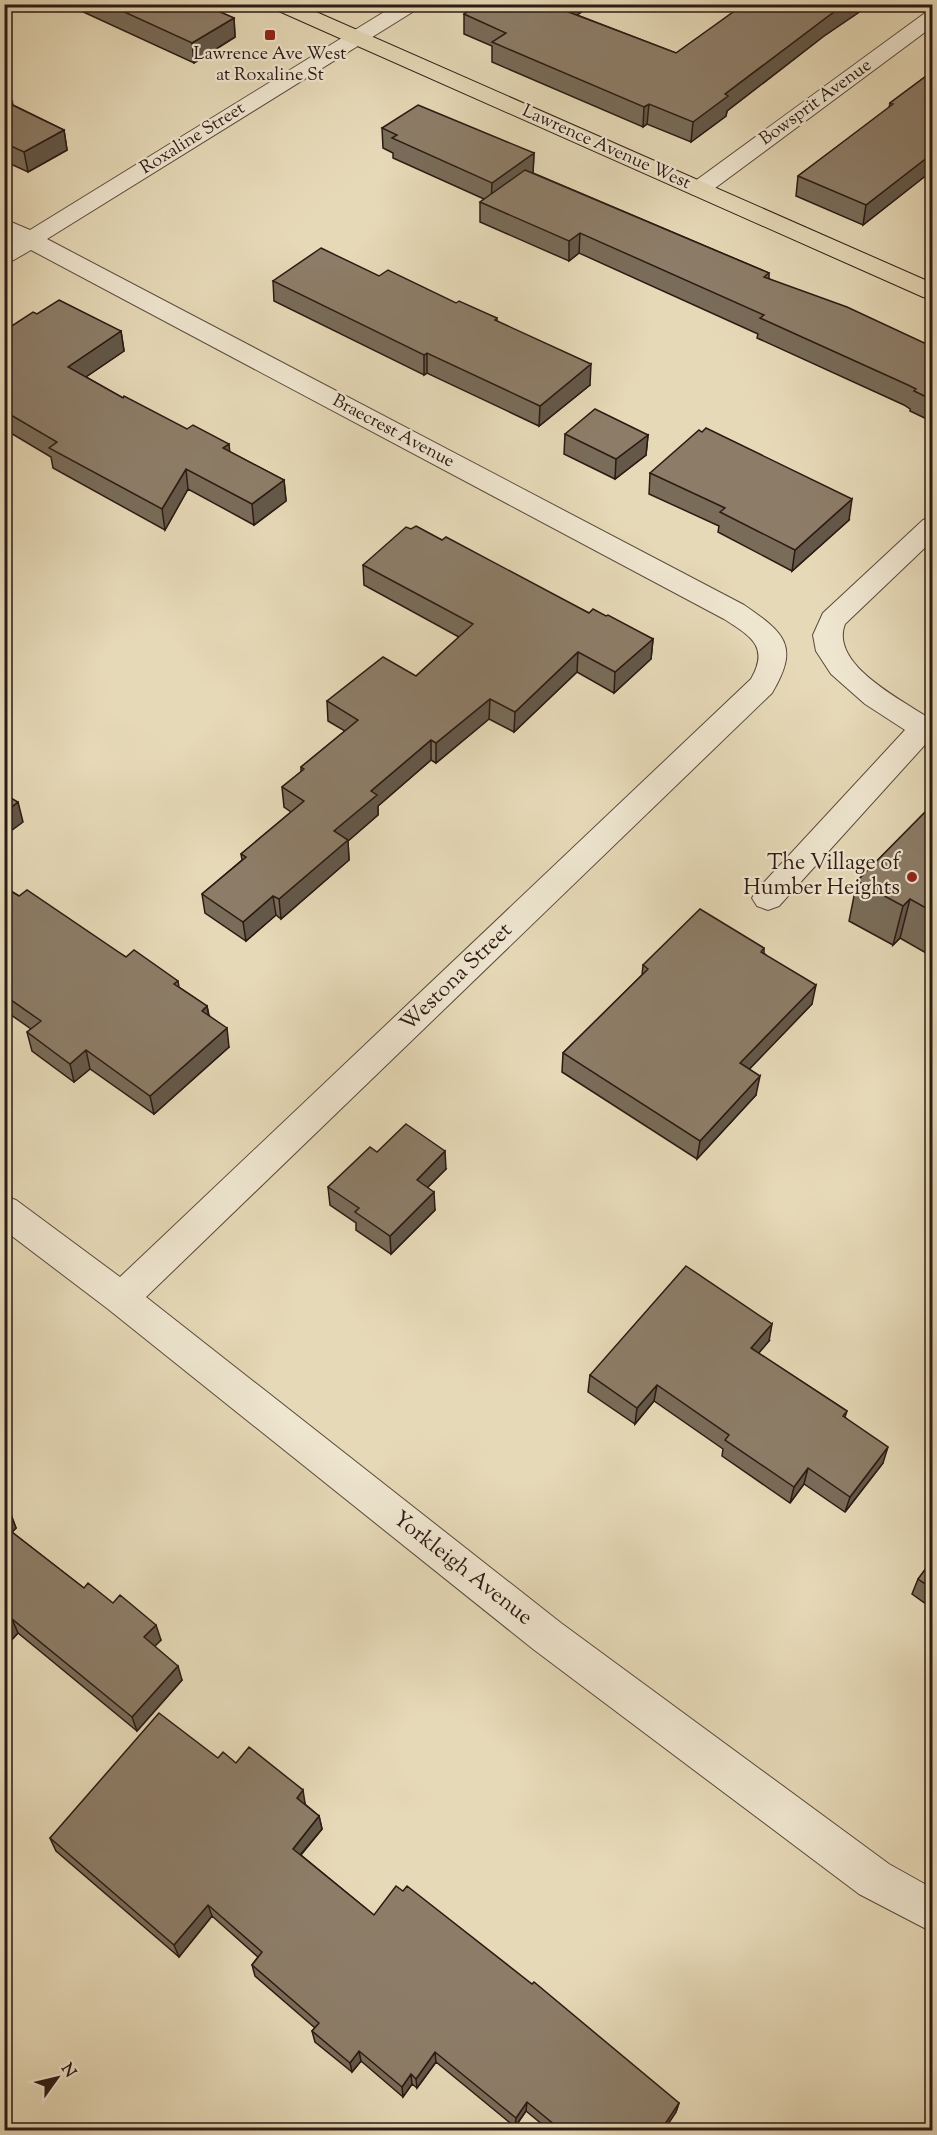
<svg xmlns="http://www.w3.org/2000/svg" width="937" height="2135" font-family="'Sorts Mill Goudy',serif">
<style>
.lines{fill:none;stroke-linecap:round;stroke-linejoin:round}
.minor-casing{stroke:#5a4a3c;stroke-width:2}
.major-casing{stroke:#2c1a13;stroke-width:2}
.minor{fill:#efe6d0;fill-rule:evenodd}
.major{fill:#e6d9b7;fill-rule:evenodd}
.wall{fill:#796c59;stroke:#2c1a13;stroke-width:1.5}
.shaded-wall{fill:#635849;stroke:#2c1a13;stroke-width:1.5}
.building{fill:#8d7d68;stroke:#2c1a13;stroke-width:1.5}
.poi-dot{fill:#8f2418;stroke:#efe6d0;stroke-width:2}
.labels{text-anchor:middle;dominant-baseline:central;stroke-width:4.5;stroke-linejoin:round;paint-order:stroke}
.far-poi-label{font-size:18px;fill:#2c1a13;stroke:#efe6d0}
.far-street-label{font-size:18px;fill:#2c1a13;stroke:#efe6d0}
.poi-label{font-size:22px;fill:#2c1a13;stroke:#efe6d0;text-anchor:end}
.street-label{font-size:22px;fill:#2c1a13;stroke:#efe6d0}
</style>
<rect width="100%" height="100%" fill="#e6d9b7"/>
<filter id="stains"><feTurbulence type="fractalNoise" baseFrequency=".00333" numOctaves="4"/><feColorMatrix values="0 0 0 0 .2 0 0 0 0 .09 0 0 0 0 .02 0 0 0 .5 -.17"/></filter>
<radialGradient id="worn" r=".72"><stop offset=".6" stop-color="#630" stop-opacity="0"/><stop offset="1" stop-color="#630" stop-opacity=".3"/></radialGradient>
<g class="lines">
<g class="minor-casing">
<path id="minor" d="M 397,4 L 422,4 L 419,8 L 47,239 L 744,605 C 785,633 800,646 772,693 L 146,1297 L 561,1623 L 889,1864 L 932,1888 L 932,1932 L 859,1894 L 533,1649 L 108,1309 L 4,1230 L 4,1196 L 16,1200 L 120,1277 L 751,679 C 770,646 750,636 724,619 L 31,250 L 12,261 L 4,263 L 4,246 L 13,240 L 4,236 L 4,219 L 30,230 Z
M 932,11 L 932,27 L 707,194 L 699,196 L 691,194 L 688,189 L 691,184 L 925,13 Z
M 932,517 L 932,541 L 845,624 C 829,665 904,701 932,720 L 932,737 L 779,906 L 768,910 L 757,906 L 752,898 L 757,890 L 905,730 L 865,704 L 831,674 L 816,651 L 813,635 L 823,613 L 923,520 Z"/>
</g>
<g class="major-casing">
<path id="major" d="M 269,4 L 298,4 L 932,283 L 932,299 L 923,297 L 272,8 Z"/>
</g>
<use href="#minor" class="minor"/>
<use href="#major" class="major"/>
</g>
<path class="wall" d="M 66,4 L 202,4 L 234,18 L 235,37 L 194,63 Z
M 479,4 L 593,4 L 577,15 L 676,53 L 746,4 L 871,4 L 824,36 L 727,111 L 726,116 L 691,142 L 647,124 L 643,127 L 492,62 L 492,46 L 464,34 L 464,14 Z
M 933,71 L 933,170 L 863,225 L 796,196 L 798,176 L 889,108 L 890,103 Z
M 4,97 L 12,101 L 13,105 L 64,130 L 67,150 L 28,172 L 4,161 Z
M 382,128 L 534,153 L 533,173 L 769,273 L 769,279 L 933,347 L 933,422 L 910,411 L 910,409 L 904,405 L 757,338 L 758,334 L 579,253 L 569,261 L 480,222 L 480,202 L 484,199 L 393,158 L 393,153 L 383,148 Z
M 379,276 L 497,318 L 497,321 L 590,385 L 539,426 L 427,373 L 424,375 L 274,301 L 273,281 Z
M 37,314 L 121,331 L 124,351 L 86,377 L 123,398 L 230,452 L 284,480 L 286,501 L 254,525 L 188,489 L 165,530 L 53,468 L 51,457 L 4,429 L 4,331 Z
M 565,434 L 648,435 L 646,455 L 615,479 L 564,454 Z
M 650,473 L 849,520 L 792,571 L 718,532 L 719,526 L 649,494 Z
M 411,529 L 442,540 L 589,613 L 606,616 L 653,639 L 651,659 L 614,693 L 577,672 L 514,732 L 489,719 L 436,763 L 431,760 L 378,806 L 378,815 L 348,841 L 349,860 L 281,919 L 276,915 L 246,941 L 205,913 L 202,894 L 242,860 L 241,854 L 291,812 L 284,807 L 282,787 L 301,772 L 301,767 L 345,731 L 328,721 L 327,701 L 416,676 L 459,637 L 364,585 L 363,565 Z
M 933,804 L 933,957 L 900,938 L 893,945 L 849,921 L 857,881 Z
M 4,887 L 19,896 L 126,957 L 178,981 L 179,987 L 207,1006 L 209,1015 L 229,1047 L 154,1114 L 90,1069 L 74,1082 L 32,1051 L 27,1032 L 31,1029 L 4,1010 Z
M 764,948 L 764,953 L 812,1004 L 749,1069 L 756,1095 L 697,1159 L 562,1072 L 563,1053 L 642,975 L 643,965 Z
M 377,1152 L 446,1169 L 428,1187 L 435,1210 L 391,1254 L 356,1230 L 356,1223 L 330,1205 L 328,1187 Z
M 769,1341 L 758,1353 L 847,1411 L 845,1417 L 883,1463 L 845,1512 L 804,1484 L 790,1503 L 722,1456 L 723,1449 L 654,1401 L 635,1424 L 588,1392 L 590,1375 Z
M 10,1512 L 16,1528 L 12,1532 L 84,1588 L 161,1640 L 154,1646 L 182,1680 L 137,1731 L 18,1633 L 4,1648 Z
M 933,1559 L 933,1609 L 912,1594 L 918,1579 Z
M 218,1758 L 236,1763 L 305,1803 L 305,1804 L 319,1816 L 322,1829 L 301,1855 L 374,1915 L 679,2103 L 676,2112 L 664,2130 L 549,2130 L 526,2111 L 515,2127 L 436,2062 L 417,2088 L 412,2084 L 403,2097 L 361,2061 L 352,2072 L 315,2042 L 312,2031 L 315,2028 L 255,1976 L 252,1965 L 258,1957 L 212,1916 L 179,1957 L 56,1851 L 50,1838 Z"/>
<path class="shaded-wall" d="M 564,4 L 593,4 L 558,28 L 558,8 Z
M 845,4 L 871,4 L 824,36 L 727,111 L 726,116 L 691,142 L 693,122 L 725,94 L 827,17 Z
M 234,18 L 235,37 L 194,63 L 192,43 Z
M 649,104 L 647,124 L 643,127 L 644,107 Z
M 64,130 L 67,150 L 28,172 L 24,152 Z
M 534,153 L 533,173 L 491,203 L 492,183 Z
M 933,153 L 933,170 L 863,225 L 866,205 Z
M 580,233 L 579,253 L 569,261 L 569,241 Z
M 121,331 L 124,351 L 71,387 L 68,367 Z
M 427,353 L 427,373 L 424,375 L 424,355 Z
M 591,364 L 590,385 L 539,426 L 540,406 Z
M 648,435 L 646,455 L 615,479 L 616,459 Z
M 229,444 L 231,464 L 223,448 Z
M 186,469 L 188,489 L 165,530 L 162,509 Z
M 284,480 L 286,501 L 254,525 L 252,504 Z
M 852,499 L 849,520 L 792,571 L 795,550 Z
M 653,639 L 651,659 L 614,693 L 615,672 Z
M 578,652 L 577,672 L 514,732 L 515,712 Z
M 490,699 L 489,719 L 436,763 L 436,743 Z
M 431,740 L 431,760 L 378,806 L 378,815 L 348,841 L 349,860 L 281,919 L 279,899 L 334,831 L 371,791 Z
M 18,802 L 23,822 L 4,836 L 4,813 Z
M 273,896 L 276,915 L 246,941 L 243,922 Z
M 910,899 L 900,938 L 893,945 L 903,906 Z
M 816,985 L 812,1004 L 737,1082 L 740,1063 Z
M 207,1006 L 210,1025 L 202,1011 Z
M 227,1028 L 229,1047 L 154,1114 L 150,1096 Z
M 86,1050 L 90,1069 L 74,1082 L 70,1064 Z
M 760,1076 L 756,1095 L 697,1159 L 700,1141 Z
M 445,1151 L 446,1169 L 417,1198 L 417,1180 Z
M 434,1192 L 435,1210 L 391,1254 L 390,1236 Z
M 772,1324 L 769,1341 L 748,1366 L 751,1348 Z
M 657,1385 L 654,1401 L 635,1424 L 637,1408 Z
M 888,1447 L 883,1463 L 845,1512 L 850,1497 Z
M 808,1468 L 804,1484 L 790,1503 L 794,1487 Z
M 10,1512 L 16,1528 L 6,1538 L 4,1534 L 4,1517 Z
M 12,1619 L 18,1633 L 4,1648 L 4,1626 Z
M 156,1625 L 161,1640 L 149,1652 L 144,1637 Z
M 178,1666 L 182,1680 L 137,1731 L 132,1717 Z
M 303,1790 L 305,1803 L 300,1811 L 297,1798 Z
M 319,1816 L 322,1829 L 295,1861 L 293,1849 Z
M 208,1905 L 212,1916 L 179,1957 L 174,1945 Z
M 359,2051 L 361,2061 L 352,2072 L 350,2063 Z
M 435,2052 L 436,2062 L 417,2088 L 416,2079 Z
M 411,2074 L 412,2084 L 403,2097 L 402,2087 Z
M 527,2102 L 526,2111 L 515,2127 L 516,2118 Z
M 679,2103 L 676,2112 L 664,2130 L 661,2130 Z"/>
<path class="building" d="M 107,4 L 202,4 L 234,18 L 192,43 Z
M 479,4 L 564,4 L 558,8 L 676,53 L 736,10 L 746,4 L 845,4 L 827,17 L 725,94 L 728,96 L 693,122 L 649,104 L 644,107 L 492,42 L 506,33 L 464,14 Z
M 933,71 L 933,153 L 866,205 L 798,176 L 893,104 L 890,103 Z
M 4,97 L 12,101 L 8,103 L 64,130 L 24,152 L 4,143 Z
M 418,105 L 534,153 L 492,183 L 392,138 L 397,135 L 382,128 Z
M 525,170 L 769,273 L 764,277 L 847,307 L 933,347 L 933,400 L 914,391 L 916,389 L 908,385 L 760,318 L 764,315 L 580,233 L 569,241 L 480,202 Z
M 321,248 L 379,276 L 388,270 L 456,303 L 459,301 L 497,318 L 495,320 L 591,364 L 540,406 L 427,353 L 424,355 L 273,281 Z
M 59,300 L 121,331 L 68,367 L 123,398 L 124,396 L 187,429 L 193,425 L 229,444 L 223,448 L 284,480 L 252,504 L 186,469 L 162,509 L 49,448 L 57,442 L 4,411 L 4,331 L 33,312 L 37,314 Z
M 595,409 L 648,435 L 616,459 L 565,434 Z
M 706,428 L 852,499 L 795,550 L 720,512 L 725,508 L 650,473 L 699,430 L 702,432 Z
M 416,526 L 442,540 L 446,537 L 589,613 L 593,609 L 606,616 L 608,615 L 653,639 L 615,672 L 578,652 L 515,712 L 490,699 L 436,743 L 431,740 L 371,791 L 377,795 L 334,831 L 348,840 L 279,899 L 273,896 L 243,922 L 202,894 L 246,857 L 241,854 L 304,801 L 282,787 L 304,769 L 301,767 L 358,720 L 327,701 L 383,657 L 416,676 L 473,624 L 363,565 L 406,527 L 411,529 Z
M 4,794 L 18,802 L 4,813 Z
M 933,804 L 933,912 L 910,899 L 903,906 L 857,881 Z
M 4,887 L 19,896 L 27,890 L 126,957 L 134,950 L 178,981 L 174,984 L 207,1006 L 202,1011 L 227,1028 L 150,1096 L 86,1050 L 70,1064 L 27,1032 L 41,1021 L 4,995 Z
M 700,909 L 764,948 L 761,952 L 816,985 L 740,1063 L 760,1076 L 700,1141 L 563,1053 L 648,969 L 643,965 Z
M 406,1124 L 445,1151 L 417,1180 L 434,1192 L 390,1236 L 355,1212 L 359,1208 L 328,1187 L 370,1147 L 377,1152 Z
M 686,1266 L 772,1324 L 751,1348 L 847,1411 L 843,1416 L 888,1447 L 850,1497 L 808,1468 L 794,1487 L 725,1440 L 729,1435 L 657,1385 L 637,1408 L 590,1375 Z
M 4,1508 L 10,1512 L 4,1517 Z
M 4,1526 L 84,1588 L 88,1583 L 113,1603 L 120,1595 L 156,1625 L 144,1637 L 178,1666 L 132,1717 L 12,1619 L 4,1626 Z
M 933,1559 L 933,1589 L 918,1579 Z
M 159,1713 L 218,1758 L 223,1752 L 236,1763 L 249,1747 L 303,1790 L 297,1798 L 319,1816 L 293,1849 L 374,1915 L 396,1886 L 403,1891 L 407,1886 L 532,1984 L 534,1982 L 679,2103 L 661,2130 L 561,2130 L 527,2102 L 516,2118 L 435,2052 L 416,2079 L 411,2074 L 402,2087 L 359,2051 L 350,2063 L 312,2031 L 319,2023 L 252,1965 L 262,1952 L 208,1905 L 174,1945 L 50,1838 Z"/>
<g class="poi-dot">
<rect x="264" y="29" width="12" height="12" rx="3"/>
<circle cx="912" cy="877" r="6"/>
</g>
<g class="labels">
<g class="far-poi-label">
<text x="270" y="55">Lawrence Ave West<tspan x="270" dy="21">at Roxaline St</tspan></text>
</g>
<g class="far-street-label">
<text transform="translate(816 103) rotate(-36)">Bowsprit Avenue</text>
<text transform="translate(193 139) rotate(-32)">Roxaline Street</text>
<text transform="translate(606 148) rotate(24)">Lawrence Avenue West</text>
<text transform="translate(393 432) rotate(28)">Braecrest Avenue</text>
</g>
<g class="poi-label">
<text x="900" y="864">The Village of<tspan x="900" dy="25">Humber Heights</tspan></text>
</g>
<g class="street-label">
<text transform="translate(457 978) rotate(-44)">Westona Street</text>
<text transform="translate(462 1569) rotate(38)">Yorkleigh Avenue</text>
</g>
</g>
<rect width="937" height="2135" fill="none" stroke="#e6d9b7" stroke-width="24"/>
<rect x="6" y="6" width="925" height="2123" fill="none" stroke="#2c1a13" stroke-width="3"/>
<rect x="12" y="12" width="913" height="2111" fill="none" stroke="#2c1a13" stroke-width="1.5"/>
<g transform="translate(57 2078) rotate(56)" stroke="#efe6d0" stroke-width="4.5" paint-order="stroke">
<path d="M0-4.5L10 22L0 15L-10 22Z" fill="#2c1a13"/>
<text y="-9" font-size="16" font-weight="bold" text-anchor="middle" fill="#2c1a13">N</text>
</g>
<rect width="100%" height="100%" filter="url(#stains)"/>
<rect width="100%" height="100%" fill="url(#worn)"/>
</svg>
